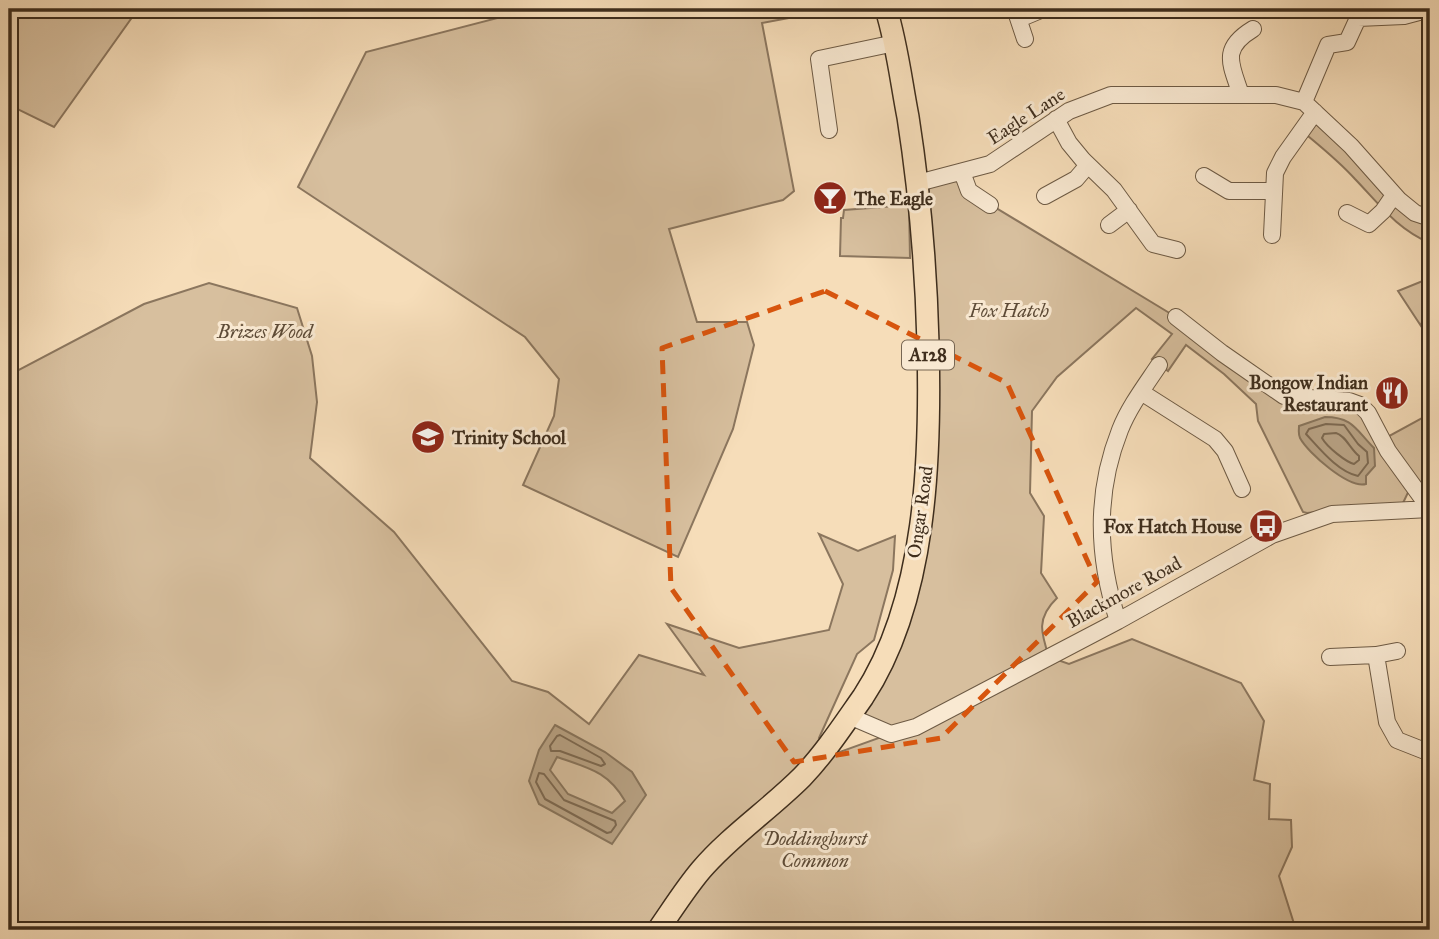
<svg xmlns="http://www.w3.org/2000/svg" width="1439" height="939" font-family="'IM FELL Great Primer',serif">
<style>
.green{fill:#d7bf9e;stroke:#8b765e;stroke-width:2}
.water{fill:#b8a284;stroke:#88745b;stroke-width:2;fill-rule:evenodd}
.lines{fill:none;stroke-linecap:round;stroke-linejoin:round}
.shore{stroke:#7c6850;stroke-width:2}
.minor-casing{stroke:#6d5a44;stroke-width:18}
.major-casing{stroke:#3f2e1d;stroke-width:24}
.minor{stroke:#f9e9d2;stroke-width:16}
.major{stroke:#f6ddb9;stroke-width:21}
.marked{fill:none;stroke:#d7550e;stroke-width:5;stroke-dasharray:14 9;stroke-linejoin:round}
.labels{text-anchor:middle;dominant-baseline:central;stroke-width:6;stroke-linejoin:round;paint-order:stroke}
.shield{fill:#f9e9d2;stroke:#776653;stroke-width:2}
.shield-label{font-size:18px;font-weight:bold;fill:#3f2e1d}
.street-label{font-size:19px;fill:#3f2e1d;stroke:#f9e9d2}
.poi-label{font-size:19px;font-weight:bold;fill:#3f2e1d;stroke:#f9e9d2;text-anchor:start}
.park-label{font-size:19px;font-style:italic;fill:#5d4b37;stroke:#f9e9d2}
</style>
<rect width="100%" height="100%" fill="#f6ddb9"/>
<filter id="stains"><feTurbulence type="fractalNoise" baseFrequency=".00286" numOctaves="4"/><feColorMatrix values="0 0 0 0 .2 0 0 0 0 .09 0 0 0 0 .02 0 0 0 .5 -.17"/></filter>
<radialGradient id="worn" r=".72"><stop offset=".6" stop-color="#630" stop-opacity="0"/><stop offset="1" stop-color="#630" stop-opacity=".3"/></radialGradient>
<path class="green" d="M 9,9 L 138,9 L 54,127 L 9,105 Z
M 532,9 L 837,9 L 762,23 L 794,191 L 783,200 L 669,229 L 697,322 L 747,322 L 754,345 L 733,429 L 678,557 L 523,485 L 554,416 L 559,379 L 525,337 L 298,187 L 366,52 Z
M 1315,112 L 1430,218 L 1430,243 C 1397,229 1379,204 1355,179 C 1339,161 1320,146 1302,131 Z
M 962,172 L 978,197 L 1176,317 L 1275,389 L 1349,401 L 1382,440 L 1422,418 L 1430,432 L 1430,492 L 1412,484 L 1403,503 L 1307,513 L 1303,512 L 1258,421 L 1256,404 L 1224,374 L 1186,345 L 1168,371 L 1152,359 L 1172,334 L 1136,308 L 1057,377 L 1032,411 L 1030,493 L 1044,516 L 1041,573 L 1057,598 C 1036,618 1041,633 1049,657 L 1069,664 L 1132,639 L 1241,683 L 1264,721 L 1254,780 L 1270,784 L 1269,819 L 1291,820 L 1292,847 L 1279,876 L 1296,930 L 9,930 L 9,375 L 144,304 L 209,283 L 297,308 L 312,356 L 317,402 L 310,458 L 394,532 L 512,681 L 548,692 L 589,724 L 639,655 L 704,675 L 667,624 L 739,648 L 829,630 L 843,584 L 819,534 L 858,551 L 895,536 L 893,570 L 874,640 L 857,654 L 819,738 L 840,752 L 890,734 L 849,716 L 874,678 L 924,503 L 918,183 Z
M 909,205 L 910,258 L 840,256 L 841,218 L 843,218 L 844,210 Z
M 1430,278 L 1430,312 L 1423,317 L 1421,326 L 1398,291 Z"/>
<path class="water" d="M 1325,417 C 1353,417 1356,430 1374,448 L 1375,466 L 1366,476 L 1366,484 C 1349,489 1308,453 1300,438 C 1298,433 1299,431 1299,426 Z
M 555,725 L 605,752 L 632,772 L 646,795 L 612,844 L 539,804 L 529,781 L 539,750 ZM 557,757 C 588,768 608,771 625,801 L 612,813 L 568,794 L 550,770 Z"/>
<g class="lines">
<path class="shore" d="M 1326,424 L 1344,425 L 1358,444 L 1367,452 L 1368,463 L 1358,476 C 1338,472 1320,449 1306,434 L 1309,429 Z
M 1336,433 C 1346,436 1350,449 1359,456 L 1359,460 L 1354,464 C 1346,462 1327,447 1322,438 L 1324,434 Z
M 560,735 L 601,758 L 605,764 L 601,766 L 560,751 L 551,751 L 550,746 L 557,736 Z
M 539,773 L 544,774 L 564,800 L 615,821 L 616,825 L 611,832 L 607,833 L 545,799 L 536,782 Z"/>
<g class="minor-casing">
<path id="minor" d="M 1015,9 L 1025,39
M 1019,19 L 1043,9
M 1241,95 C 1231,64 1220,49 1253,29
M 1304,102 L 1328,45 L 1347,42 L 1358,18 L 1404,16 L 1419,12
M 1056,119 L 1069,143 L 1083,160 L 1114,190 L 1153,244 L 1177,250
M 829,130 L 819,59 L 895,43
M 962,172 L 969,191 L 990,205
M 1204,176 L 1229,191 L 1273,191
M 918,183 L 990,164 L 1069,111 L 1111,95 L 1276,95 L 1304,102 L 1351,146 L 1399,200 L 1415,213 L 1430,218
M 1045,196 L 1076,179 L 1088,165
M 1347,213 L 1369,224 L 1383,211 L 1394,195
M 1109,225 L 1129,210
M 1272,235 L 1275,173 L 1283,157 L 1315,112
M 1176,317 L 1222,353 L 1284,396 L 1349,401 L 1360,405 L 1368,413 L 1388,451 L 1430,509
M 1141,392 L 1215,439 L 1225,451 L 1242,489
M 1118,621 C 1097,557 1095,493 1120,430 C 1129,407 1145,386 1159,365
M 1376,655 L 1397,651
M 1330,657 L 1376,655 L 1387,722 L 1397,740 L 1430,753
M 849,716 L 891,734 L 916,727 L 1118,621 L 1272,535 L 1332,514 L 1430,509"/>
</g>
<g class="major-casing">
<path id="major" d="M 658,930 C 672,910 685,889 701,870 C 730,836 770,809 802,777 C 825,753 844,724 863,697 C 927,600 931,456 928,343 C 926,265 920,194 908,117 C 901,81 897,44 886,9"/>
</g>
<use href="#minor" class="minor"/>
<use href="#major" class="major"/>
</g>
<path class="marked" d="M 825,291 L 1007,383 L 1097,582 L 941,738 L 794,762 L 671,588 L 662,348 Z"/>
<defs>
<g id="bar-disc" transform="scale(1.75)"><circle r="9.5" fill="#8f2418" stroke="#f9e9d2"/><path d="M-6-5H6L.8 .8V4.5H3.5V6h-7V4.5H-.8V.8Z" fill="#fff"/></g>
<g id="restaurant-disc" transform="scale(1.75)"><circle r="9.5" fill="#8f2418" stroke="#f9e9d2"/><path d="M-5-6h1v4h1v-4h1v4h1v-4h1v5L-1.5 .5V6h-2V.5L-5-1ZM5-6V6H3V1.5H1.5Q1.5-4 5-6Z" fill="#fff"/></g>
<g id="school-disc" transform="scale(1.75)"><circle r="9.5" fill="#8f2418" stroke="#f9e9d2"/><path d="M0-5L7-2L0 1L-7-2ZM-4 1L0 2.5L4 1V4Q0 6-4 4Z" fill="#fff"/></g>
<g id="bus-disc" transform="scale(1.75)"><circle r="9.5" fill="#8f2418" stroke="#f9e9d2"/><path d="M-5-6H5V4H4V6H2V4H-2V6H-4V4H-5ZM-3.5-4V0h7V-4ZM-3.5 1.2v1.5H-2V1.2ZM2 1.2v1.5H3.5V1.2Z" fill="#fff"/></g>
</defs>
<g fill-rule="evenodd">
<use href="#bar-disc" x="830" y="198"/>
<use href="#restaurant-disc" x="1392" y="393"/>
<use href="#school-disc" x="428" y="437"/>
<use href="#bus-disc" x="1266" y="526"/>
</g>
<g class="labels">
<rect class="shield" x="902" y="340.5" width="52" height="29" rx="5"/>
<g class="shield-label">
<text x="928" y="355">A128</text>
</g>
<g class="street-label">
<text transform="translate(1026 116) rotate(-33)">Eagle Lane</text>
<text transform="translate(920 512) rotate(-82)">Ongar Road</text>
<text transform="translate(1124 592) rotate(-29)">Blackmore Road</text>
</g>
<g class="poi-label">
<text x="854" y="198">The Eagle</text>
<text x="1368" y="382" text-anchor="end">Bongow Indian<tspan x="1368" dy="22">Restaurant</tspan></text>
<text x="452" y="437">Trinity School</text>
<text x="1242" y="526" text-anchor="end">Fox Hatch House</text>
</g>
<g class="park-label">
<text x="1009" y="310">Fox Hatch</text>
<text x="265" y="331">Brizes Wood</text>
<text x="815" y="838">Doddinghurst<tspan x="815" dy="22">Common</tspan></text>
</g>
</g>
<rect width="1439" height="939" fill="none" stroke="#f6ddb9" stroke-width="35"/>
<rect x="10" y="10" width="1418" height="918" fill="none" stroke="#3f2e1d" stroke-width="3.5"/>
<rect x="18" y="18" width="1404" height="904" fill="none" stroke="#3f2e1d" stroke-width="2"/>
<rect width="100%" height="100%" filter="url(#stains)"/>
<rect width="100%" height="100%" fill="url(#worn)"/>
</svg>
